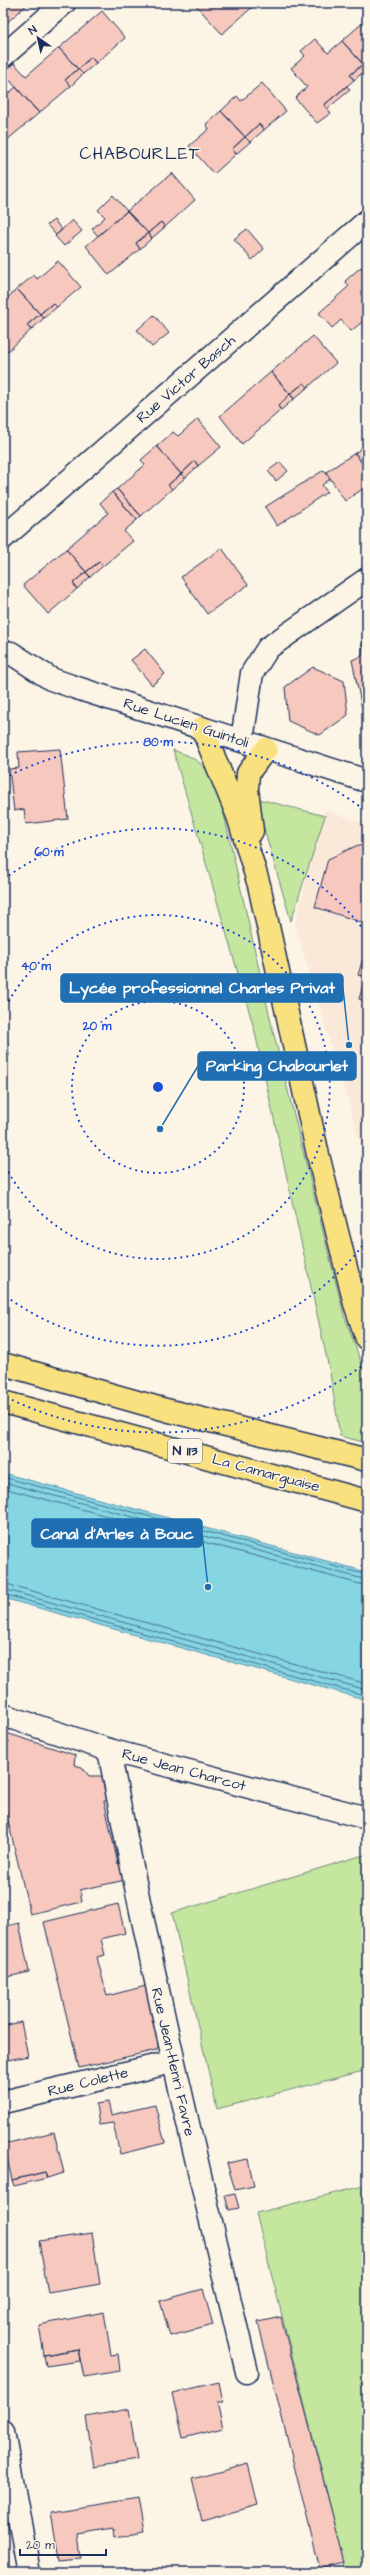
<svg xmlns="http://www.w3.org/2000/svg" width="370" height="2575" font-family="'Architects Daughter',sans-serif">
<style>
.built{fill:#fae8d9}
.green{fill:#c5e69e;stroke:#708a7e}
.water{fill:#85d5e2;stroke:#5b93ad}
.lines{fill:none;stroke-linecap:round;stroke-linejoin:round}
.shore{stroke:#457193;stroke-width:1}
.building{fill:#f7c8bd;stroke:#1b2f5e}
.minor-casing{stroke:#1b2f5e;stroke-width:25}
.tertiary-casing{stroke:#1b2f5e;stroke-width:25}
.trunk-casing{stroke:#1b2f5e;stroke-width:25}
.minor{stroke:#fcf5e5;stroke-width:22}
.tertiary{stroke:#fcf5e5;stroke-width:22}
.trunk{stroke:#fae180;stroke-width:22}
.ring{fill:none;stroke:#1d4ed8;stroke-width:2;stroke-dasharray:2 4}
.labels{text-anchor:middle;dominant-baseline:central;stroke-width:3;stroke-linejoin:round;paint-order:stroke}
.shield{fill:#fcf5e5;stroke:#5e6a86;stroke-width:1}
.shield-label{font-size:14px;font-weight:bold;fill:#1b2f5e}
.street-label{font-size:15px;fill:#1b2f5e;stroke:#fcf5e5}
.quarter-label{font-size:17px;letter-spacing:1px;fill:#1b2f5e;stroke:#fcf5e5}
.centre{fill:#1d4ed8;stroke:#fcf5e5;stroke-width:2}
.ring-label{font-size:12px;text-anchor:middle;font-weight:bold;fill:#1d4ed8;stroke:#fcf5e5;stroke-width:3;stroke-linejoin:round;paint-order:stroke}
.leader{fill:none;stroke:#1f6fb2;stroke-width:1.5}
.callout-dot{fill:#1f6fb2;stroke:#fcf5e5;stroke-width:1.5}
.callout{fill:#1f6fb2;stroke:#1f6fb2;stroke-width:1.5}
.callout-label{font-size:16px;text-anchor:middle;font-weight:bold;fill:#fff}
</style>
<rect width="100%" height="100%" fill="#fcf5e5"/>
<filter id="ink" filterUnits="userSpaceOnUse"><feTurbulence type="fractalNoise" baseFrequency=".025" numOctaves="2"/><feDisplacementMap in="SourceGraphic" scale="8" xChannelSelector="R" yChannelSelector="G"/><feConvolveMatrix kernelMatrix="1 2 1 2 8 2 1 2 1" color-interpolation-filters="sRGB"/></filter>
<g filter="url(#ink)">
<path class="built" d="M 324,810 L 367,824 L 367,1165 L 295,925 Z"/>
<path class="green" d="M 173,750 C 199,759 204,764 218,788 L 273,1031 L 344,1315 L 361,1362 L 367,1372 L 367,1443 L 340,1436 L 330,1373 L 254,1028 Z
M 255,798 L 325,816 L 291,921 Z
M 367,1854 L 367,2070 L 217,2109 L 172,1913 Z
M 367,2185 L 367,2572 L 347,2572 L 256,2213 Z"/>
<path class="water" d="M 3,1473 L 367,1572 L 367,1700 L 3,1598 Z"/>
<g class="lines">
<path class="shore" d="M 3,1477 L 367,1575
M 3,1482 L 367,1580
M 3,1488 L 367,1586
M 3,1583 L 367,1684
M 3,1589 L 367,1690
M 3,1594 L 367,1696"/>
</g>
<path class="building" d="M 3,3 L 29,3 L 3,26 Z
M 194,3 L 257,3 L 222,34 Z
M 102,11 L 125,38 L 96,63 L 91,57 L 78,69 L 59,48 Z
M 367,19 L 367,60 L 363,64 L 342,41 Z
M 315,39 L 328,53 L 342,41 L 363,64 L 350,75 L 354,80 L 324,105 L 331,113 L 317,123 L 295,98 L 307,87 L 291,68 L 305,56 L 301,51 Z
M 59,48 L 78,69 L 65,80 L 71,86 L 39,113 L 3,73 L 14,63 L 26,76 Z
M 91,57 L 96,63 L 83,74 L 78,69 Z
M 363,64 L 367,69 L 354,80 L 350,75 Z
M 78,69 L 83,74 L 71,86 L 65,80 Z
M 262,83 L 286,111 L 264,130 L 259,124 L 245,137 L 221,111 L 237,96 L 241,101 Z
M 347,86 L 350,90 L 327,109 L 324,105 Z
M 16,87 L 39,113 L 6,141 L 3,137 L 3,98 Z
M 221,111 L 245,137 L 232,149 L 236,154 L 214,174 L 189,146 L 209,129 L 206,124 Z
M 259,124 L 264,130 L 250,142 L 245,137 Z
M 245,137 L 250,142 L 236,154 L 232,149 Z
M 172,173 L 195,200 L 165,227 L 161,222 L 148,233 L 127,211 Z
M 113,195 L 127,211 L 98,236 L 92,229 L 105,217 L 98,210 Z
M 127,211 L 148,233 L 136,243 L 140,249 L 109,275 L 86,246 Z
M 54,220 L 62,230 L 56,235 L 47,225 Z
M 72,220 L 82,231 L 64,246 L 55,236 Z
M 161,222 L 165,227 L 152,238 L 148,233 Z
M 247,229 L 264,249 L 252,260 L 234,239 Z
M 148,233 L 152,238 L 140,249 L 136,243 Z
M 58,261 L 81,287 L 57,307 L 53,303 L 40,314 L 17,289 L 34,275 L 37,279 Z
M 361,267 L 367,274 L 367,318 L 351,331 L 341,320 L 332,328 L 319,313 L 349,286 L 345,281 Z
M 17,289 L 40,314 L 27,325 L 31,330 L 8,351 L 3,345 L 3,309 L 5,308 L 3,302 Z
M 53,303 L 57,307 L 44,318 L 40,314 Z
M 40,314 L 44,318 L 31,330 L 27,325 Z
M 154,315 L 169,333 L 152,347 L 137,330 Z
M 313,336 L 336,363 L 308,387 L 304,383 L 290,394 L 271,372 Z
M 271,372 L 290,394 L 278,406 L 281,410 L 242,444 L 220,416 Z
M 304,383 L 308,387 L 294,399 L 290,394 Z
M 290,394 L 294,399 L 281,410 L 278,406 Z
M 198,419 L 221,447 L 198,466 L 195,461 L 181,474 L 157,446 L 173,432 L 178,436 Z
M 367,444 L 367,470 L 355,453 Z
M 157,446 L 181,474 L 168,485 L 172,489 L 141,516 L 117,489 L 145,465 L 141,460 Z
M 355,453 L 367,470 L 367,486 L 345,501 L 326,472 Z
M 195,461 L 198,466 L 185,478 L 181,474 Z
M 280,462 L 288,471 L 276,481 L 268,471 Z
M 324,470 L 330,479 L 322,485 L 327,492 L 277,526 L 265,507 Z
M 181,474 L 185,478 L 172,489 L 168,485 Z
M 117,489 L 141,516 L 137,520 L 112,492 Z
M 112,492 L 137,520 L 124,531 L 133,541 L 103,566 L 99,562 L 86,572 L 66,549 L 108,513 L 100,503 Z
M 222,548 L 248,585 L 207,614 L 181,577 Z
M 66,549 L 86,572 L 73,583 L 77,589 L 48,614 L 23,585 Z
M 99,562 L 103,566 L 90,577 L 86,572 Z
M 86,572 L 90,577 L 77,589 L 73,583 Z
M 367,638 L 367,733 L 352,660 L 362,656 L 363,641 Z
M 145,649 L 165,674 L 152,685 L 131,660 Z
M 313,667 L 344,681 L 348,715 L 320,735 L 288,721 L 285,687 Z
M 60,749 L 68,819 L 26,824 L 24,809 L 14,811 L 9,769 L 19,768 L 18,752 Z
M 358,845 L 367,848 L 367,924 L 315,907 L 328,859 Z
M 365,952 L 367,952 L 367,978 L 358,975 Z
M 363,985 L 367,986 L 365,1001 L 359,999 Z
M 3,1007 L 9,1056 L 3,1057 Z
M 3,1732 L 75,1755 L 74,1765 L 82,1767 L 89,1776 L 103,1776 L 108,1800 L 104,1801 L 118,1864 L 122,1863 L 125,1880 L 80,1890 L 82,1902 L 30,1914 L 3,1799 Z
M 118,1904 L 125,1933 L 101,1939 L 105,1955 L 97,1957 L 107,1996 L 146,1986 L 160,2044 L 156,2050 L 79,2068 L 44,1922 Z
M 19,1923 L 29,1972 L 3,1978 L 3,1927 Z
M 21,2022 L 28,2056 L 3,2061 L 3,2026 Z
M 108,2102 L 111,2115 L 155,2105 L 165,2143 L 120,2154 L 113,2123 L 99,2125 L 96,2104 Z
M 54,2132 L 64,2173 L 47,2178 L 45,2172 L 12,2180 L 4,2144 Z
M 248,2159 L 254,2186 L 235,2190 L 227,2163 Z
M 45,2172 L 47,2178 L 14,2186 L 12,2180 Z
M 235,2194 L 239,2208 L 229,2210 L 225,2196 Z
M 92,2233 L 100,2284 L 48,2293 L 39,2241 Z
M 203,2289 L 213,2325 L 170,2336 L 160,2301 Z
M 104,2312 L 111,2355 L 118,2354 L 120,2371 L 84,2377 L 78,2349 L 44,2355 L 39,2325 Z
M 281,2317 L 345,2563 L 320,2569 L 258,2322 Z
M 78,2349 L 80,2361 L 46,2366 L 44,2355 Z
M 219,2382 L 223,2402 L 217,2402 L 223,2428 L 183,2438 L 173,2393 Z
M 129,2409 L 137,2460 L 94,2467 L 86,2417 Z
M 248,2464 L 258,2505 L 202,2521 L 192,2479 Z
M 139,2498 L 145,2532 L 114,2537 L 113,2528 L 78,2534 L 81,2558 L 59,2560 L 51,2512 Z
M 161,2567 L 161,2572 L 132,2572 Z"/>
<g class="lines">
<g class="minor-casing">
<path id="minor" d="M 3,56 L 64,3
M 3,538 L 367,221
M 3,652 L 11,653 L 51,679 L 77,688 L 367,781
M 242,740 L 252,673 L 268,648 L 367,579
M 109,1750 C 148,1959 197,2165 247,2372
M 3,2102 L 172,2062
M 3,2432 L 29,2572"/>
</g>
<g class="tertiary-casing">
<path id="tertiary" d="M 3,1715 L 109,1750 L 367,1818"/>
</g>
<g class="trunk-casing">
<path id="trunk" d="M 202,728 L 238,816 L 259,885 L 318,1155 L 355,1304 L 367,1339
M 252,831 L 247,789 L 248,773 L 266,749
M 3,1364 L 166,1410 L 367,1460
M 3,1402 L 367,1501"/>
</g>
<use href="#minor" class="minor"/>
<use href="#tertiary" class="tertiary"/>
<use href="#trunk" class="trunk"/>
</g>
</g>
<g class="ring">
<circle cx="158" cy="1087" r="86"/>
<path d="M3 1012A172 172 0 1 1 3 1162"/>
<path d="M366 1241A259 259 0 0 1 4 1295M4 879A259 259 0 0 1 366 933"/>
<path d="M366 1363A345 345 0 0 1 4 1396M4 778A345 345 0 0 1 366 811"/>
</g>
<g class="labels">
<rect class="shield" x="168" y="1439" width="34" height="24" rx="3"/>
<g class="shield-label">
<text x="185" y="1451">N 113</text>
</g>
<g class="street-label">
<text transform="translate(186 379) rotate(-41)">Rue Victor Basch</text>
<text transform="translate(186 723) rotate(18)">Rue Lucien Guintoli</text>
<text transform="translate(266 1473) rotate(15)">La Camarguaise</text>
<text transform="translate(184 1770) rotate(15)">Rue Jean Charcot</text>
<text transform="translate(173 2062) rotate(77)">Rue Jean-Henri Favre</text>
<text transform="translate(88 2082) rotate(-14)">Rue Colette</text>
</g>
<g class="quarter-label">
<text x="140" y="154">CHABOURLET</text>
</g>
</g>
<circle cx="158" cy="1087" r="6" class="centre"/>
<g class="ring-label">
<text x="158" y="746">80 m</text>
<text x="49" y="856">60 m</text>
<text x="36" y="970">40 m</text>
<text x="97" y="1030">20 m</text>
</g>
<path class="leader" d="M349 1045L343 988M160 1129L198 1066M208 1587L202 1533"/>
<g class="callout-dot">
<circle cx="349" cy="1045" r="4"/>
<circle cx="160" cy="1129" r="4"/>
<circle cx="208" cy="1587" r="4"/>
</g>
<g class="callout">
<rect x="61" y="974" width="282" height="28" rx="4"/>
<rect x="198" y="1052" width="158" height="28" rx="4"/>
<rect x="32" y="1519" width="170" height="28" rx="4"/>
</g>
<g class="callout-label">
<text x="202" y="993">Lycée professionnel Charles Privat</text>
<text x="277" y="1071">Parking Chabourlet</text>
<text x="117" y="1539">Canal d'Arles à Bouc</text>
</g>
<rect width="370" height="2575" fill="none" stroke="#fcf5e5" stroke-width="16"/>
<rect x="8" y="8" width="354" height="2559" fill="none" stroke="#1b2f5e" stroke-width="1.5" filter="url(#ink)"/>
<g transform="translate(38 38) rotate(326)" stroke="#fcf5e5" stroke-width="3" paint-order="stroke">
<path d="M0-3L7 15L0 10L-7 15Z" fill="#1b2f5e"/>
<text y="-6" font-size="11" font-weight="bold" text-anchor="middle" fill="#1b2f5e">N</text>
</g>
<path d="M20 2549v6h86v-6" fill="none" stroke="#1b2f5e" stroke-width="2"/>
<text x="26" y="2549" font-size="12" fill="#1b2f5e" stroke="#fcf5e5" stroke-width="3" paint-order="stroke">20 m</text>
</svg>
